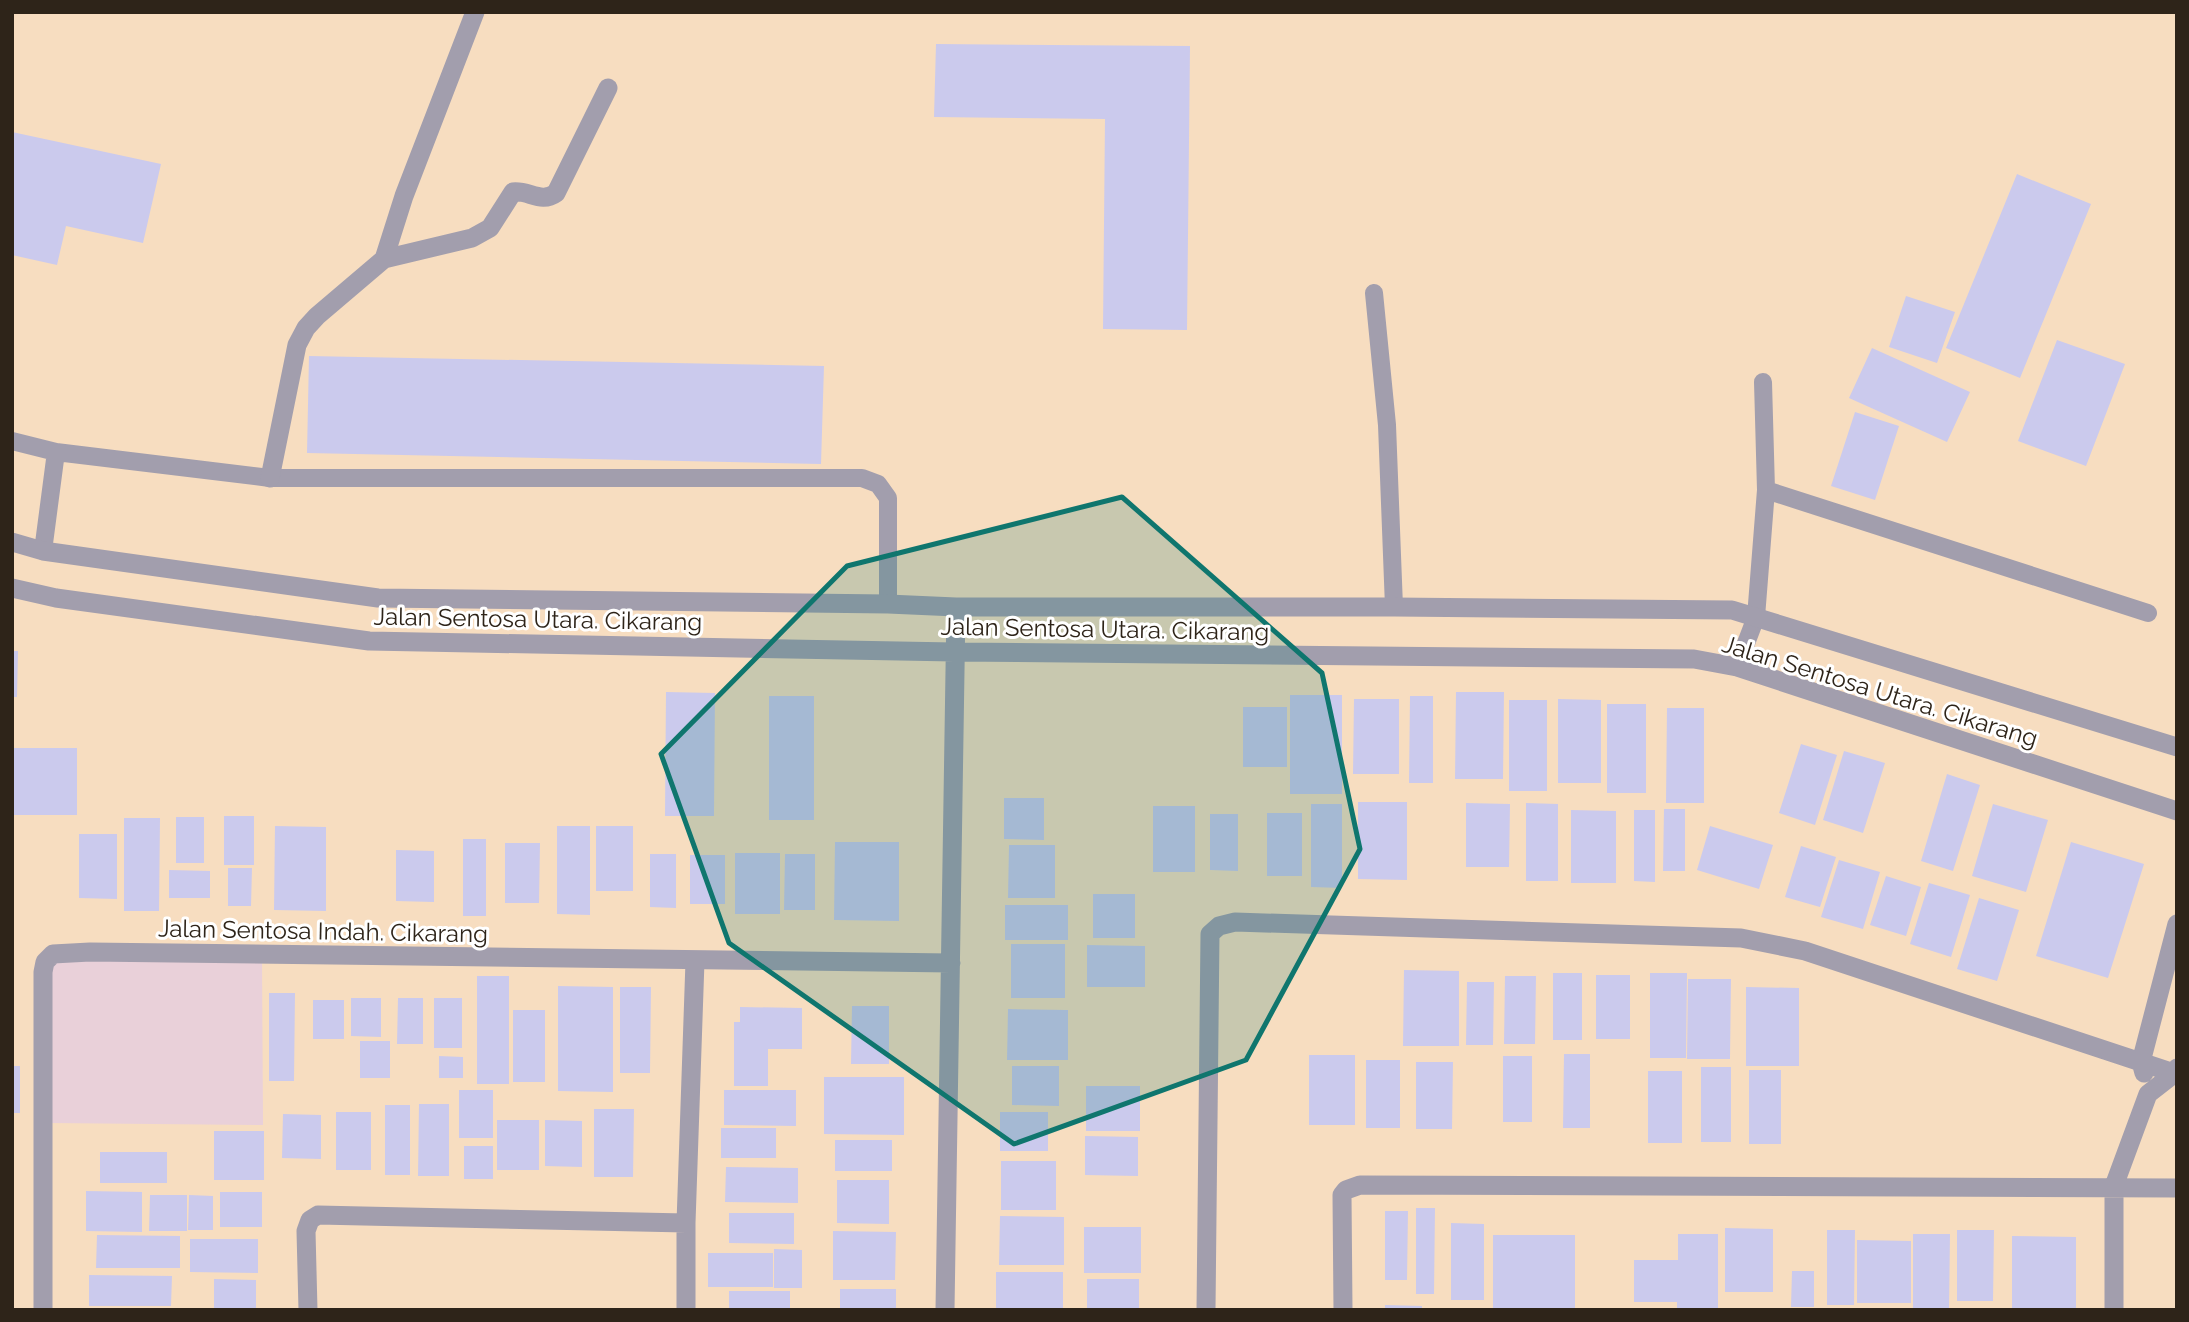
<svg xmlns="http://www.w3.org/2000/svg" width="2189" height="1322" font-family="Raleway,sans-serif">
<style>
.commercial{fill:#e9d0d9}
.building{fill:#cbcaed}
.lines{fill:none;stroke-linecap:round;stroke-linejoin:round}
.service{stroke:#a29ead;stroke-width:18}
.minor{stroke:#a29ead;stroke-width:19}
.marked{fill:#0f766e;fill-opacity:0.2;stroke:#0f766e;stroke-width:5;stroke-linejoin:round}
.labels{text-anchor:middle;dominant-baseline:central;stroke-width:6;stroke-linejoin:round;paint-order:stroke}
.street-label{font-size:24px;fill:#2e2419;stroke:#fff}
</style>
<rect width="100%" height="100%" fill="#f7ddc0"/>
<path class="commercial" d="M 52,956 L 262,958 L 263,1125 L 49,1123 Z"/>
<path class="building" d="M 936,44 L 1190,46 L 1187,330 L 1103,329 L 1105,119 L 934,117 Z
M 12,132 L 161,164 L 143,243 L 66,226 L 57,265 L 12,255 Z
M 2017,174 L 2091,204 L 2020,378 L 1946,348 Z
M 1906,296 L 1955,312 L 1937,363 L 1889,347 Z
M 2057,340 L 2125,364 L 2086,466 L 2018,441 Z
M 1872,348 L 1970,392 L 1947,442 L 1849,398 Z
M 309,356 L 824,366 L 821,464 L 307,453 Z
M 1855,412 L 1899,426 L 1875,500 L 1831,486 Z
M 12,651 L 18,651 L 17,697 L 12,697 Z
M 666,692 L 715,693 L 714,816 L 665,816 Z
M 1456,692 L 1504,692 L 1503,779 L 1455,779 Z
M 1290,695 L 1342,695 L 1342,794 L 1290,794 Z
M 769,696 L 814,696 L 814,820 L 769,820 Z
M 1410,696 L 1433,696 L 1433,783 L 1409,783 Z
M 1354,699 L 1399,699 L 1399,774 L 1353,774 Z
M 1558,699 L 1601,700 L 1601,783 L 1558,783 Z
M 1509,700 L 1547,700 L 1547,791 L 1509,791 Z
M 1607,704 L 1646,704 L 1646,793 L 1607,793 Z
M 1243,707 L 1287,707 L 1287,767 L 1243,767 Z
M 1667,708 L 1704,708 L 1704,803 L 1666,803 Z
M 1801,744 L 1837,755 L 1815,825 L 1779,813 Z
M 12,748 L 77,748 L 77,815 L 12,815 Z
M 1844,751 L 1885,763 L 1863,833 L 1823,820 Z
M 1947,774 L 1980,785 L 1953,871 L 1921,861 Z
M 1004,798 L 1044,798 L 1044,840 L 1004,839 Z
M 1358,802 L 1407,802 L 1407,880 L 1358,879 Z
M 1466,803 L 1510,804 L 1509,867 L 1466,867 Z
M 1526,803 L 1558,804 L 1558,881 L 1526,881 Z
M 1311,804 L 1342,804 L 1342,888 L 1311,887 Z
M 1993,804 L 2048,820 L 2026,892 L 1972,876 Z
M 1153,806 L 1195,806 L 1195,872 L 1153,872 Z
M 1664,809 L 1685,809 L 1685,871 L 1663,871 Z
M 1571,810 L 1616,811 L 1616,883 L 1571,883 Z
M 1634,810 L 1655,810 L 1655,882 L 1634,881 Z
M 1267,813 L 1302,813 L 1302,876 L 1267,876 Z
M 1210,814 L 1238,814 L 1238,871 L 1210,870 Z
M 224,816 L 254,816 L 254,865 L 224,865 Z
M 176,817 L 204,817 L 204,863 L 176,863 Z
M 124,818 L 160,818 L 159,911 L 124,911 Z
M 275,826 L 326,827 L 326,911 L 274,910 Z
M 557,826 L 590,826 L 590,915 L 557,914 Z
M 596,826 L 633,826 L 633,891 L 596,891 Z
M 1710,826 L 1773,845 L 1759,889 L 1697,870 Z
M 79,834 L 117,834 L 117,899 L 79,898 Z
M 463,839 L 486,839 L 486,916 L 463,916 Z
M 835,842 L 899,842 L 899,921 L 834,920 Z
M 2071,842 L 2144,864 L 2108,978 L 2036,956 Z
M 505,843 L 540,843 L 539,903 L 505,903 Z
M 1009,845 L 1055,845 L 1055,898 L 1008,898 Z
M 1801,846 L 1836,857 L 1820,907 L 1785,897 Z
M 396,850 L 434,851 L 434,902 L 396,901 Z
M 735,853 L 780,853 L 780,914 L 735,914 Z
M 650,854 L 676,854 L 676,908 L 650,907 Z
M 785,854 L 815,854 L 815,910 L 784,910 Z
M 690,855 L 725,855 L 725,904 L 690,904 Z
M 1839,860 L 1880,872 L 1863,929 L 1821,917 Z
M 228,868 L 252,868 L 251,906 L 228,906 Z
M 169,870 L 210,871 L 210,898 L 169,898 Z
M 1886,876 L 1921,887 L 1906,936 L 1870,925 Z
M 1929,883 L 1970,895 L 1951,957 L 1910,944 Z
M 1093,894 L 1135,894 L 1135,938 L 1093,938 Z
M 1979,898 L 2019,910 L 1997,981 L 1957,969 Z
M 1005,905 L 1068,905 L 1068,940 L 1005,940 Z
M 1011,944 L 1065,944 L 1065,998 L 1011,998 Z
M 1087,945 L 1145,946 L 1145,987 L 1087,987 Z
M 1404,970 L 1459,971 L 1459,1046 L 1403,1046 Z
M 1553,973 L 1582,973 L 1582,1040 L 1553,1040 Z
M 1650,973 L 1687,973 L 1686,1058 L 1650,1058 Z
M 1596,975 L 1630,975 L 1630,1039 L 1596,1039 Z
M 477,976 L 509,976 L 509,1084 L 477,1084 Z
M 1505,976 L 1536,976 L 1535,1044 L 1504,1044 Z
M 1688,979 L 1731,979 L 1730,1059 L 1687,1059 Z
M 1467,982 L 1494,982 L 1493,1045 L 1466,1045 Z
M 558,986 L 613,987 L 613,1092 L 558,1091 Z
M 620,987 L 651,987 L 650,1073 L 620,1073 Z
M 1746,987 L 1799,988 L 1799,1066 L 1746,1066 Z
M 269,993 L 295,993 L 294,1081 L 269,1081 Z
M 351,998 L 381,998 L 381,1037 L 351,1036 Z
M 398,998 L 423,998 L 423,1044 L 397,1044 Z
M 434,998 L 462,998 L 462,1048 L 434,1048 Z
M 313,1000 L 344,1000 L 344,1039 L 313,1039 Z
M 852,1006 L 889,1006 L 889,1064 L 851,1064 Z
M 740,1007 L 802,1008 L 802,1049 L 768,1049 L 768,1086 L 734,1086 L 734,1022 L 740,1022 Z
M 1008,1009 L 1068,1010 L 1068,1060 L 1007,1060 Z
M 513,1010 L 545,1010 L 545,1082 L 513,1082 Z
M 360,1041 L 390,1041 L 390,1078 L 360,1078 Z
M 1564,1054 L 1590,1054 L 1590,1128 L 1563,1128 Z
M 1309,1055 L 1355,1055 L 1355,1125 L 1309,1125 Z
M 439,1056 L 463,1057 L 463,1078 L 439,1078 Z
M 1503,1056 L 1532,1056 L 1532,1122 L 1503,1122 Z
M 1366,1060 L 1400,1060 L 1400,1128 L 1366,1128 Z
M 1416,1062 L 1453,1062 L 1452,1129 L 1416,1129 Z
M 12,1066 L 20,1066 L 20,1113 L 12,1113 Z
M 1012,1066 L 1059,1066 L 1059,1106 L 1012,1105 Z
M 1701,1067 L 1731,1067 L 1731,1142 L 1701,1142 Z
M 1749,1070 L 1781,1070 L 1781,1144 L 1749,1144 Z
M 1648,1071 L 1682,1071 L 1682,1143 L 1648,1143 Z
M 824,1077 L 904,1077 L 904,1135 L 824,1134 Z
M 1086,1086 L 1140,1086 L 1140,1131 L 1086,1131 Z
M 459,1090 L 493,1090 L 493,1138 L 459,1138 Z
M 724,1090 L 796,1090 L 796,1126 L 724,1125 Z
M 419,1104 L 449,1104 L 449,1176 L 418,1176 Z
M 385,1105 L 410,1105 L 410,1175 L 385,1175 Z
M 594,1109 L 634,1109 L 633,1177 L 594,1177 Z
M 336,1112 L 371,1112 L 371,1170 L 336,1170 Z
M 1000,1112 L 1048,1112 L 1048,1151 L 1000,1151 Z
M 283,1114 L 321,1115 L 321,1159 L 282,1158 Z
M 497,1120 L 539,1120 L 539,1170 L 497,1170 Z
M 545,1120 L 582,1121 L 582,1167 L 545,1166 Z
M 721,1128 L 776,1128 L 776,1158 L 721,1158 Z
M 214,1131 L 264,1131 L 264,1180 L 214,1180 Z
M 1085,1136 L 1138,1137 L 1138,1176 L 1085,1175 Z
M 835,1140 L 892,1140 L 892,1171 L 835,1171 Z
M 464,1146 L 493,1146 L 493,1179 L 464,1179 Z
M 100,1152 L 167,1152 L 167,1183 L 100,1183 Z
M 1001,1161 L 1056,1161 L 1056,1210 L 1001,1210 Z
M 726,1167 L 798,1168 L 798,1203 L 725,1202 Z
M 837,1180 L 889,1180 L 889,1224 L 837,1223 Z
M 86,1191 L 142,1192 L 142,1232 L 86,1231 Z
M 220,1192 L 262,1192 L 262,1227 L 220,1227 Z
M 150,1195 L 187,1195 L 187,1231 L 149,1231 Z
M 189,1195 L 213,1196 L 213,1230 L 188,1230 Z
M 1416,1208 L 1435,1208 L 1434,1294 L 1416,1294 Z
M 1385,1211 L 1408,1211 L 1407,1280 L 1385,1280 Z
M 729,1213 L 794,1213 L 794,1244 L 729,1243 Z
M 1000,1216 L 1064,1217 L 1064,1265 L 999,1265 Z
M 1451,1223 L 1484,1224 L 1484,1300 L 1451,1300 Z
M 1084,1227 L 1141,1227 L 1141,1273 L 1084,1273 Z
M 1725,1228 L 1773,1229 L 1773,1292 L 1725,1292 Z
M 1827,1230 L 1855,1230 L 1854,1305 L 1827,1305 Z
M 1957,1230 L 1994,1230 L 1993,1301 L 1957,1301 Z
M 833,1231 L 896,1232 L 895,1280 L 833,1280 Z
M 1678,1234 L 1718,1234 L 1718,1308 L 1677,1308 L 1677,1302 L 1634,1302 L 1634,1260 L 1678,1260 Z
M 1913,1234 L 1950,1234 L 1949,1309 L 1913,1309 Z
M 97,1235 L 180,1236 L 180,1268 L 96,1268 Z
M 1493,1235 L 1575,1235 L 1575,1310 L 1493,1310 Z
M 2012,1236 L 2076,1237 L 2076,1310 L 2012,1310 Z
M 190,1239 L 258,1239 L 258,1273 L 190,1272 Z
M 1857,1240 L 1911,1241 L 1911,1303 L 1857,1303 Z
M 774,1249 L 802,1250 L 802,1288 L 774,1288 Z
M 708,1253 L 773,1253 L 773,1287 L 708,1287 Z
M 1792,1271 L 1814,1271 L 1814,1307 L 1791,1307 Z
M 996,1272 L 1063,1272 L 1063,1310 L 996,1310 Z
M 89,1275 L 172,1276 L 171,1306 L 89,1306 Z
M 214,1279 L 256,1280 L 256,1310 L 214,1310 Z
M 1087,1279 L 1139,1279 L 1139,1310 L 1087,1310 Z
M 840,1289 L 896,1289 L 896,1310 L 840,1310 Z
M 729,1291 L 790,1291 L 790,1310 L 729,1310 Z
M 1385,1305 L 1422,1306 L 1422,1310 L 1385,1310 Z"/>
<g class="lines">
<path class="service" d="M 1374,293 L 1387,425 L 1394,607
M 12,441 L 56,452 L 270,478 L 862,478 L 878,484 L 888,498 L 888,604
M 1766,490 L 2148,613
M 43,551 L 56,452
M 1737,667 L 1756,617 L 1766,490 L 1763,382"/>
<path class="minor" d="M 384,259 L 404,196 L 475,12
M 270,478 L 297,345 L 306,328 L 317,316 L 384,259 L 472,238 L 490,228 L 513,192 C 529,190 541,204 556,193 L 608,88
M 12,542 L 43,551 L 378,598 L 888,604 L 956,607 L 1394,607 L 1732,610 L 2177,747
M 12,588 L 56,598 L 369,641 L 954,652 L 1694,659 L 1737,667 L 2177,811
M 2144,1073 L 2141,1062 L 2177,924
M 43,1310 L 43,972 L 45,962 L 53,954 L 90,952 L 951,963
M 308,1310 L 306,1231 L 310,1220 L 318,1215 L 686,1223
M 686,1310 L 686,1223 L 695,961
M 945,1310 L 956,607
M 1206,1310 L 1210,934 L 1219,926 L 1235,922 L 1741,938 L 1805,951 L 2177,1074
M 1343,1310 L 1342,1195 L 1346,1190 L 1360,1185 L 2177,1188
M 2114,1310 L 2114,1186 L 2148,1094 L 2175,1073 L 2177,1068"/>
</g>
<path class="marked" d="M 1122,497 L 1322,673 L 1360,849 L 1246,1060 L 1014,1144 L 729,943 L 661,754 L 847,566 Z"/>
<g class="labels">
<g class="street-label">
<text transform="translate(538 619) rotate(1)">Jalan Sentosa Utara. Cikarang</text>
<text transform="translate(1105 629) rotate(1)">Jalan Sentosa Utara. Cikarang</text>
<text transform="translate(1880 691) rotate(17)">Jalan Sentosa Utara. Cikarang</text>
<text transform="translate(323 931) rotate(1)">Jalan Sentosa Indah. Cikarang</text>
</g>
</g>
<rect width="2189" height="1322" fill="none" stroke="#2e2419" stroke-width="28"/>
</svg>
